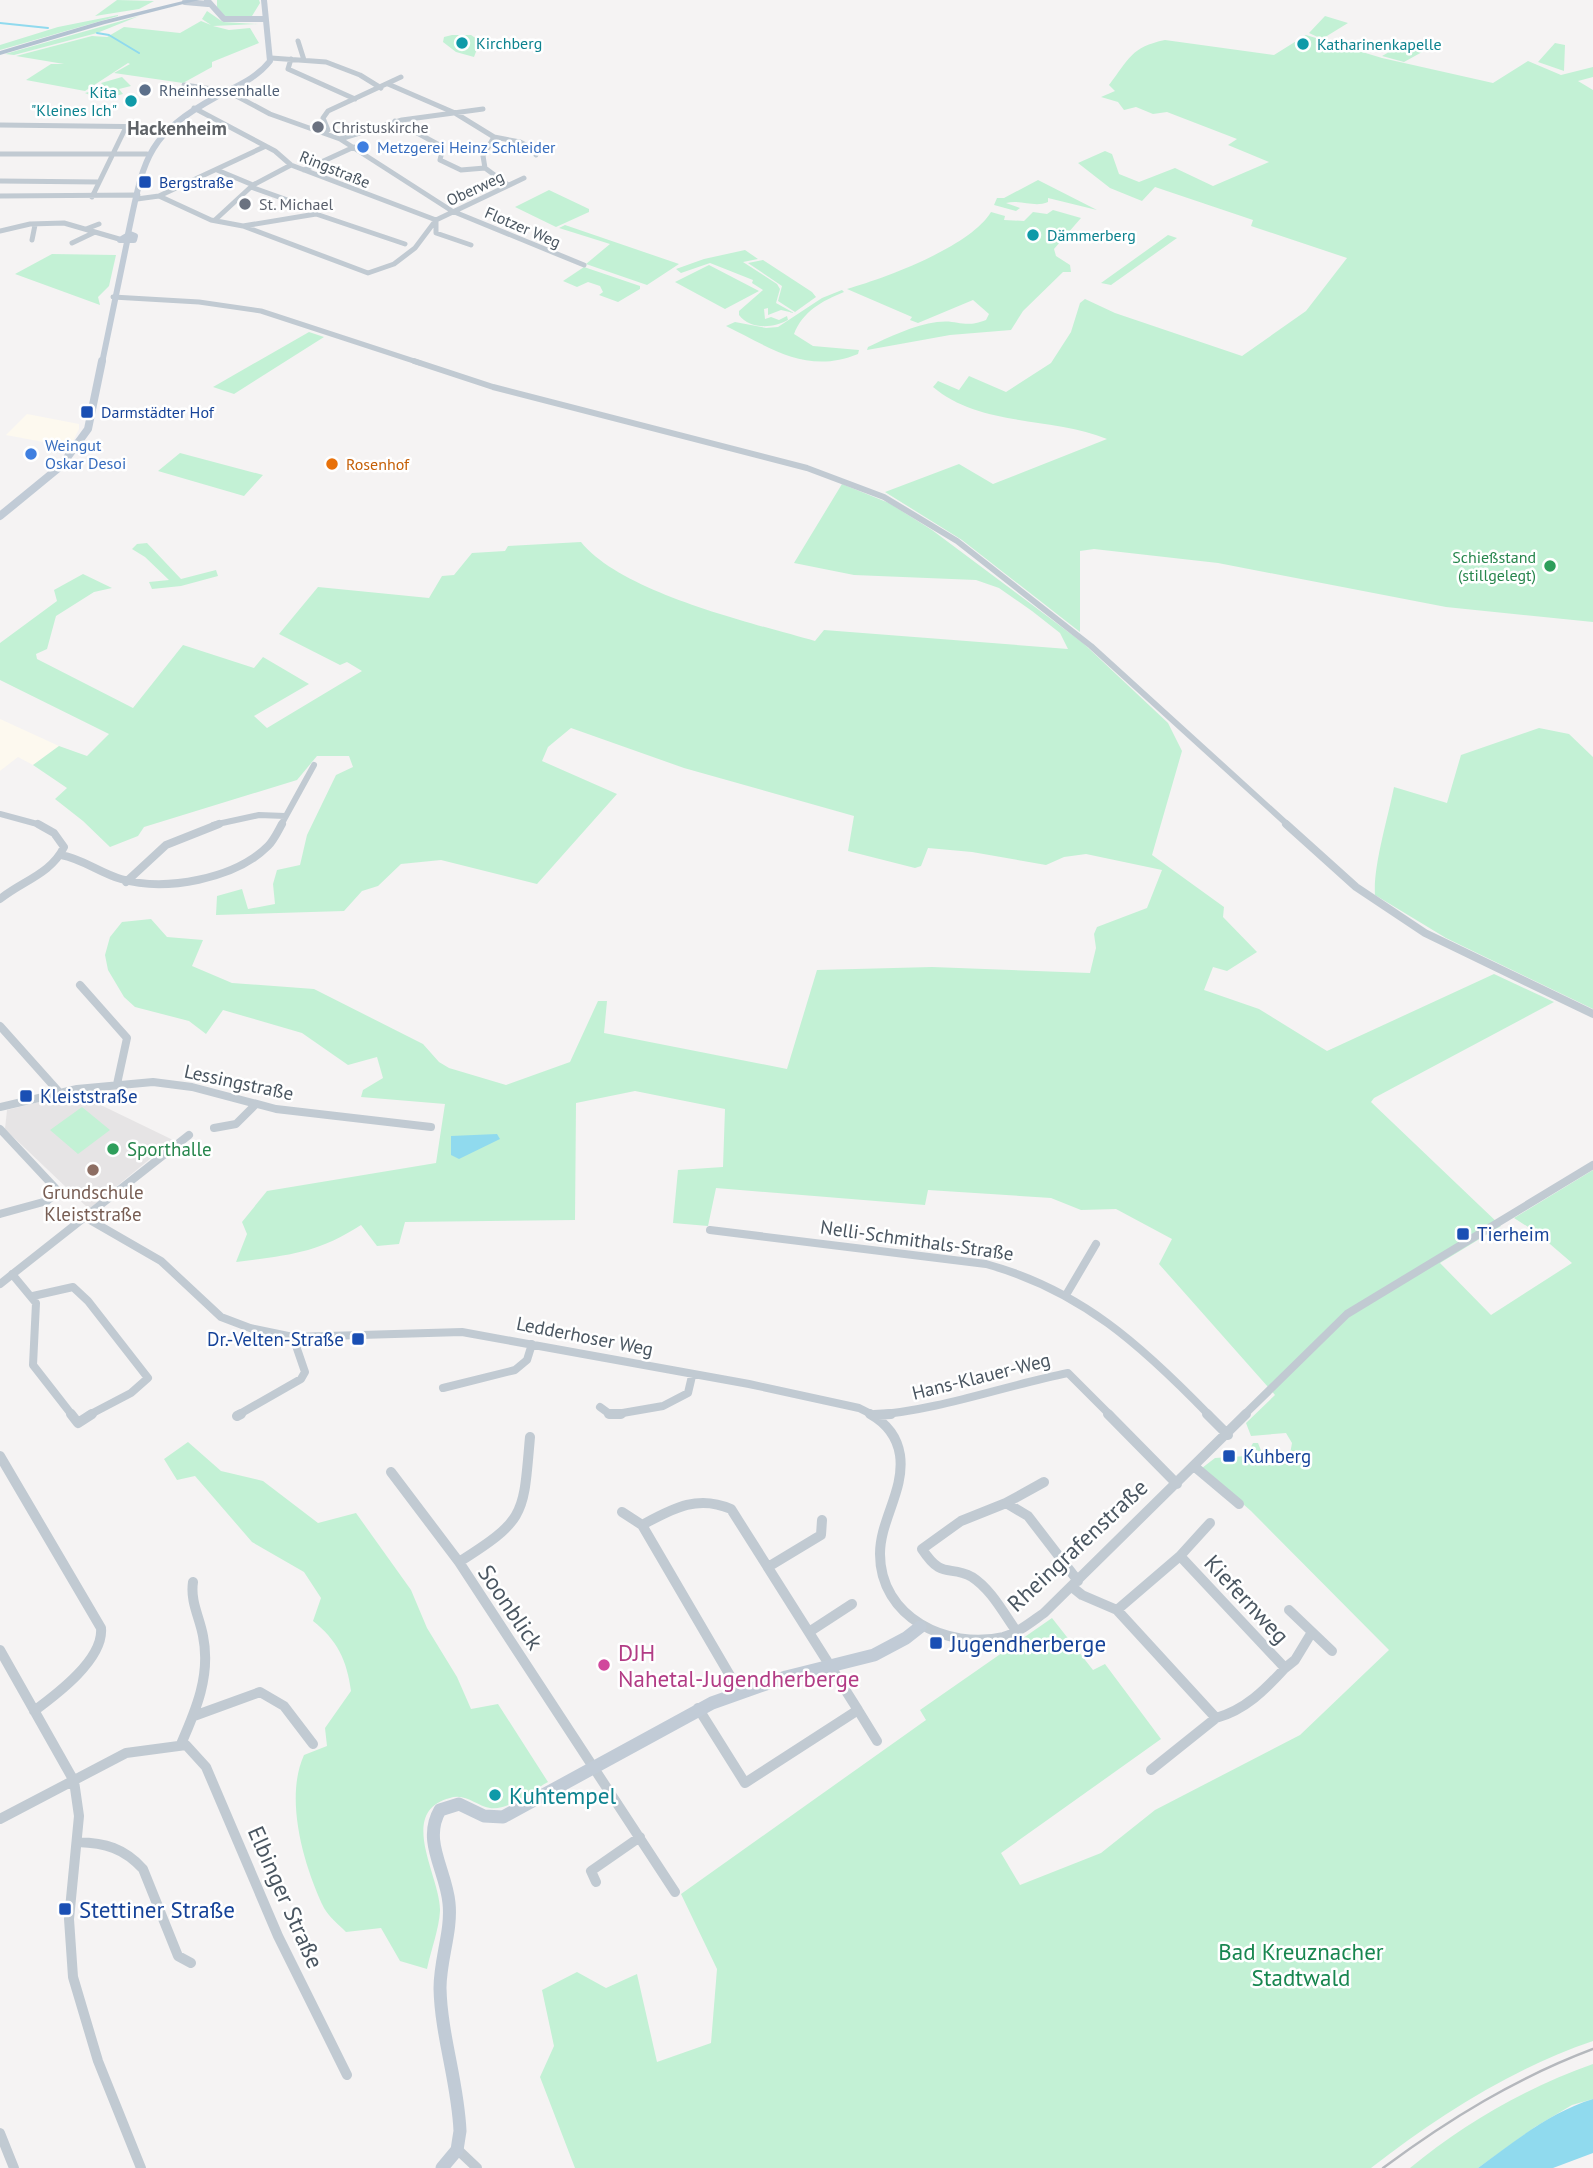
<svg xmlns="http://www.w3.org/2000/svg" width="1593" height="2168" font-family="'PT Sans',sans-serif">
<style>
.commercial{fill:#fdf9ef}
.education{fill:#e6e4e5}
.green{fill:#c3f1d5}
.water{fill:#90daee}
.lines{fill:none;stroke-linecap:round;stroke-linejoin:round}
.stream{stroke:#90daee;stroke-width:2}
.street-far3{stroke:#c1cad2;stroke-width:5}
.street-far2{stroke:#c1cad2;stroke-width:6}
.street-far1{stroke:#c1cad2;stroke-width:8}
.street{stroke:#c1cad2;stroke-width:10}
.secondary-far2{stroke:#c1cbd6;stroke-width:6}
.secondary-far1{stroke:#c1cbd6;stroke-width:8}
.secondary{stroke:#c1cbd6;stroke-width:13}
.primary{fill:#b3c2d1;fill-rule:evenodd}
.rail{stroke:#b5b8bd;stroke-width:2.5}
.culture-dot{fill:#0f9aa8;stroke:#fff;stroke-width:2.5}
.service-dot{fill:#5c6f8a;stroke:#fff;stroke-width:2.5}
.worship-dot{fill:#6b7280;stroke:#fff;stroke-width:2.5}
.shop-dot{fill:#3f7fe0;stroke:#fff;stroke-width:2.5}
.transit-dot{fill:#1a4fb4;stroke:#fff;stroke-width:2.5}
.food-dot{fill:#e8710a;stroke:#fff;stroke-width:2.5}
.leisure-dot{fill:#2e9e5b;stroke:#fff;stroke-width:2.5}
.education-dot{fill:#8d6e63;stroke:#fff;stroke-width:2.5}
.hotel-dot{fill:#d1479c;stroke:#fff;stroke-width:2.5}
.labels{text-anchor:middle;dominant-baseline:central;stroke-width:5;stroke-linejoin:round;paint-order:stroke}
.far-culture-label{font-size:16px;fill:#0d838f;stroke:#fff;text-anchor:start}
.far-service-label{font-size:16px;fill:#4e5e75;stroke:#fff;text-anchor:start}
.far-worship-label{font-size:16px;fill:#5b616d;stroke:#fff;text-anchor:start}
.far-shop-label{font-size:16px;fill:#366cbe;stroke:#fff;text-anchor:start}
.far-street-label{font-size:16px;fill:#4a5661;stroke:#fff}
.far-transit-label{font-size:16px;fill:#164399;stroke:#fff;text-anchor:start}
.far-food-label{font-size:16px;fill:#c56008;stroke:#fff;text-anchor:start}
.far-leisure-label{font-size:16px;fill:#27864d;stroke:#fff;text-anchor:end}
.far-quarter-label{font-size:19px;font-weight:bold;fill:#5f6368;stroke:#fff}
.street-label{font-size:19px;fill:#4a5661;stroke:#fff}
.transit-label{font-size:19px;fill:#164399;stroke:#fff;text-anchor:start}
.leisure-label{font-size:19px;fill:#27864d;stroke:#fff;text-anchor:start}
.education-label{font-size:19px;fill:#785e54;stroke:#fff}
.near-street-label{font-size:23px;fill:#4a5661;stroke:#fff}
.near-transit-label{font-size:23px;fill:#164399;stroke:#fff;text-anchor:start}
.near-hotel-label{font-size:23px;fill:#b23c85;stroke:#fff;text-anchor:start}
.near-culture-label{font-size:23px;fill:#0d838f;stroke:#fff;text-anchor:start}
.near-park-label{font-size:23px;fill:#17864f;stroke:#fff}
</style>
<rect width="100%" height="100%" fill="#f5f3f3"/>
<path class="commercial" d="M 27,414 L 79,424 L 79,429 L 70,447 L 6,435 Z
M 0,719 L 59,746 L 33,765 L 18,757 L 0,771 Z"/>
<path class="education" d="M 76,1093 L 173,1140 L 89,1209 L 5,1129 L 7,1110 Z"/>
<path class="green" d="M 117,0 L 154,1 L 139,9 L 95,16 Z
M 217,0 L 259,0 L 260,3 L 252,16 L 225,17 L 217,7 Z
M 207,11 L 223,22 L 258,24 L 213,26 L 229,30 L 250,28 L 259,43 L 212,62 L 212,67 L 183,83 L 114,73 L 130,64 L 128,63 L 85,91 L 26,80 L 51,64 L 64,64 L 16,56 L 92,36 L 107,37 L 124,27 L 180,33 L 201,21 L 211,25 L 202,19 Z
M 118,15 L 118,16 L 0,50 L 0,45 L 58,27 Z
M 139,16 L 97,33 L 14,55 L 5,54 Z
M 1325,16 L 1348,23 L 1322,39 L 1309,33 Z
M 452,35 L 471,35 L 480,41 L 474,57 L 456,52 L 443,42 L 444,37 Z
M 1306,35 L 1382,58 L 1493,83 L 1528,61 L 1561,75 L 1593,67 L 1593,77 L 1578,81 L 1593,90 L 1593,622 L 1446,607 L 1218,563 L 1094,549 L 1080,551 L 1080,632 L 962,540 L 885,492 L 959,464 L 993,484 L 1107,439 C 1054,417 980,427 933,387 L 938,381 L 959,390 L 969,376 L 1006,392 L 1051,363 L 1071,332 L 1080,303 L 1085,299 L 1115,313 L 1242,356 L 1306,311 L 1347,258 L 1251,226 L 1253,220 L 1155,187 L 1142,201 L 1110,188 L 1078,163 L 1105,151 L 1112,154 L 1119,174 L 1139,182 L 1175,168 L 1213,186 L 1269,162 L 1228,145 L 1237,139 L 1167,112 L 1153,114 L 1136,107 L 1124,110 L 1118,102 L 1101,97 L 1115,91 L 1109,85 C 1129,59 1131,47 1165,40 L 1274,55 Z
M 1407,42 L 1433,46 L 1404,62 L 1382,56 Z
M 1555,43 L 1565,45 L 1564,71 L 1538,62 Z
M 122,77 L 131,86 L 119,89 L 123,94 L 101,100 L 85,93 L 105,87 L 101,83 Z
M 1038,180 L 1097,210 L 1048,198 L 1048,202 C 1034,208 1021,199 1006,203 L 1020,208 L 1016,211 L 994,205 L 997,198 L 1004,198 Z
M 549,190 L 589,209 L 589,212 L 556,227 L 515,207 Z
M 1053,210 L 1081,218 L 1054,249 L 1056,256 L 1070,265 L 1071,272 L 1063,272 L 1023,311 L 1011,330 L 950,335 L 867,350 L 868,347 C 889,337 914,325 937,322 C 959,319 963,329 986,320 L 989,314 L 973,300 L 918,323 L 910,320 L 912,317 L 847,289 C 885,278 970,247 991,212 L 1005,216 L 1004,220 L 1024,221 L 1033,212 L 1047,214 Z
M 565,225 L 679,264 L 647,285 L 586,264 L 610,244 L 559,228 Z
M 1168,235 L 1177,238 L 1111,285 L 1101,283 Z
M 745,250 L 758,259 L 743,262 L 777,284 L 780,289 L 776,303 L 794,313 L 781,310 L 768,315 L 768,308 L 764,309 L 765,319 L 771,317 L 779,320 L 787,316 L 788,320 C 774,328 750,330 739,315 L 739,311 L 763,290 L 752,283 L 753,280 L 710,263 L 681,273 L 676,269 L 704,259 Z
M 52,254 L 116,255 L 109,286 L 98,297 L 100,305 L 15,274 Z
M 763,260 L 812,292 L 816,297 L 795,312 L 778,301 L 782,286 L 748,263 Z
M 709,265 L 759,291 L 725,309 L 675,282 Z
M 584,267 L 640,286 L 640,289 L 618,302 L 599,295 L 603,292 L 600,286 L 588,282 L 577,287 L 563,281 Z
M 842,290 L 844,292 C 822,301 803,311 794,334 L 813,346 L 859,350 L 858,354 C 807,375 771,348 726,326 L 735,322 L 766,328 L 778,327 L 822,298 Z
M 309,332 L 324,337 L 234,394 L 213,387 Z
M 180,453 L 263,475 L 244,496 L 158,471 Z
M 842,484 L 889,503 L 932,530 L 1083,643 L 1168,723 L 1182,751 L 1152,855 L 1224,907 L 1223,917 L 1257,952 L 1227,971 L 1213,967 L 1204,990 L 1259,1009 L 1327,1051 L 1494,974 L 1554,1002 L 1374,1098 L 1371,1102 L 1501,1226 L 1440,1263 L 1491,1315 L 1572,1263 L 1536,1232 L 1514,1218 L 1593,1170 L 1593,2041 C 1511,2069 1439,2115 1371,2168 L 575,2168 L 540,2077 L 554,2046 L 542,1990 L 577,1972 L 606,1988 L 637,1974 L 657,2062 L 711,2043 L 717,1969 L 681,1894 L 926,1720 L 920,1710 L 1052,1618 L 1093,1670 L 1105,1664 L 1161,1739 L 1001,1853 L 1020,1885 L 1101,1853 L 1155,1810 L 1300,1735 L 1389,1650 L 1251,1511 L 1202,1468 L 1215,1458 L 1246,1456 L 1253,1443 L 1258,1443 L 1264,1458 C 1273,1462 1282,1460 1290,1454 L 1292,1443 L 1286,1433 L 1251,1436 L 1246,1423 L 1275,1395 L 1159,1264 L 1172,1239 L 1116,1209 L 1081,1210 L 1051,1198 L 928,1190 L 925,1205 L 716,1188 L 708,1226 L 673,1223 L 678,1170 L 723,1167 L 725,1109 L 635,1091 L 576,1103 L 575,1220 L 405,1222 L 399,1244 L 377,1246 L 361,1225 C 316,1254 288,1255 236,1262 L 247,1234 L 242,1222 L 267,1191 L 436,1163 L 445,1104 L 361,1097 L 363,1090 L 383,1078 L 377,1057 L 348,1065 L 302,1033 L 223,1010 L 206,1034 L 189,1021 L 135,1007 L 124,997 L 108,970 L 105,955 L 110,937 L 122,922 L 151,919 L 167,937 L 203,940 L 192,966 L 232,983 L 314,989 L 423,1044 L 439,1062 L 449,1068 L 506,1085 L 570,1062 L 598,1001 L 607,1001 L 604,1033 L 787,1069 L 817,970 L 932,967 L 1090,973 L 1096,948 L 1094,934 L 1097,927 L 1147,908 L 1162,870 L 1086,854 L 1064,857 L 1046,865 L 972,852 L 928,848 L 921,866 L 915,868 L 848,851 L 854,816 L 684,768 L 571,728 L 548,747 L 542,761 L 617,794 L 537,884 L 441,860 L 401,864 L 378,886 L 362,891 L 344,911 L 216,915 L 217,896 L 242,889 L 248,909 L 275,904 L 273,884 L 277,870 L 300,865 L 307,835 L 336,775 L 353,767 L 349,756 L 317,756 L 297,780 L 144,827 L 138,836 L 110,847 L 83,821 L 55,799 L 67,788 L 33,765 L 59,746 L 87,756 L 109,734 L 0,680 L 0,643 L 57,601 L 54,590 L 83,574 L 112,588 L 94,592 L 56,616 L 47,649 L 36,654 L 37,659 L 133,708 L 183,645 L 254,668 L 263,657 L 309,684 L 254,716 L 267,728 L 362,671 L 347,662 L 340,665 L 279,634 L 318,587 L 429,598 L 442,576 L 454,575 L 472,553 L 505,551 L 508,546 L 581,542 C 622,593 752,623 815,641 L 824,630 L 1068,649 L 1060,633 L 1032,611 L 999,588 L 976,580 L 854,575 L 794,563 Z
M 147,543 L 181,579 L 216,570 L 218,576 L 181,586 L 152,589 L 149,582 L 169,580 L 145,557 L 132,549 L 137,544 Z
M 1539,728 L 1569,734 L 1593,757 L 1593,1009 L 1446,938 L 1375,895 C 1373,866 1388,818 1394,787 L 1447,803 L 1461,755 Z
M 82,1107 L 110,1130 L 78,1154 L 50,1130 Z
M 188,1442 L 221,1471 L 263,1481 L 318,1523 L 356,1513 L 411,1590 L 427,1628 L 457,1677 L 471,1709 L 498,1704 L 548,1782 C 533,1790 508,1811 490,1808 C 476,1806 466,1793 450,1798 C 396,1812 441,1877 440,1911 C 439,1929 431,1950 427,1969 L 400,1961 L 381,1928 L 346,1932 C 339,1925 329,1917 324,1908 C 304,1866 284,1799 304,1755 L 327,1746 L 325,1728 L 351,1691 C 347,1660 337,1640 313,1621 L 321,1598 L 304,1572 L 252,1542 L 195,1476 L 177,1480 L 164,1459 Z
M 1593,2064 L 1593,2099 L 1572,2105 L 1535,2127 L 1478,2168 L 1410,2168 C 1463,2124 1527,2087 1593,2064 Z"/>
<path class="water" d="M 497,1134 L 500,1139 L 459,1159 L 451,1155 L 451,1136 Z
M 1593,2099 L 1593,2153 L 1553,2168 L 1478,2168 C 1514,2142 1550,2112 1593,2099 Z"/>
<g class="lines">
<path class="stream" d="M 0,23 L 48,28
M 97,33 L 109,35 L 139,53"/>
<path class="street-far3" d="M 298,41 L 304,60
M 271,58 L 326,62 L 360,75 L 381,88
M 291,59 L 288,69 L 355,99
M 388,84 L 455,113 L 494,137 L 483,156 L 485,168 L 508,185
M 184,85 L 227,91 L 270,114 L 340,139 L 452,211 L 584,265
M 194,108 L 275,151 L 291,165 L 436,220 L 436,233 L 471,245
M 395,121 L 443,147 L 440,160 L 461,170 L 485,168
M 0,125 L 165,127
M 325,133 L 328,130 L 323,118 L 328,111 L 401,77
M 494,137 L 520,142 L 537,151 L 536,155
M 340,139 L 402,120 L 483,109
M 0,154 L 147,154
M 217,170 L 253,185
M 304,170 L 354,147
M 0,181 L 99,182
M 251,187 L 310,208 L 316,214
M 0,196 L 138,195
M 159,196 L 211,220 L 243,226 L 368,273 L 394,264 L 415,248 L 436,220 L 524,178
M 92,197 L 126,127
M 137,199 L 159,196 L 266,146
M 215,220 L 253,185 L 291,165
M 243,226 L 316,214 L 405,244
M 86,229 L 99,224
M 0,231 L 30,224 L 64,223 L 119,239
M 32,240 L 35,225
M 72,243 L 93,233
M 113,297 L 199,302 L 261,311 L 420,363"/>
<path class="street-far2" d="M 414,361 L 493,387 L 807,468 L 884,497 L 957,541 L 1091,646 L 1288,825
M 0,814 L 41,825
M 213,825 L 259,815 L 285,816
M 281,825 L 314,765"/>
<path class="street-far1" d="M 1286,824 L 1356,887 L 1425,933 L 1593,1014
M 61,855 C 83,859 100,873 121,879 C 165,892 235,879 268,846 C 274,840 278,831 282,824
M 126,882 L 166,845 L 219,824
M 0,899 C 22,881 51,874 64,847 L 54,833 L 38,824
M 80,985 L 127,1038 L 117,1084
M 0,1026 L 59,1092
M 0,1107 L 77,1089 L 153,1082 L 192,1087 L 276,1109 L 431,1127
M 214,1128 L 236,1124 L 256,1104
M 0,1129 L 58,1191 L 47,1201 L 0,1214
M 83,1216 L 161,1261 L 221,1317 L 250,1328 L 293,1337 L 462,1332 L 749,1384 L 859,1408 L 873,1415
M 710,1230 L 986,1264 C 1081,1290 1142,1346 1209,1415
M 12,1274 L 36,1303 L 33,1365 L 72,1415
M 0,1284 L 189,1135
M 1066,1295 L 1096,1244
M 33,1296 L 73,1287 L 88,1301 L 148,1378 L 131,1393 L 89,1415
M 443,1388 L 515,1370 L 527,1360 L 532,1344
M 600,1407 L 611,1415 L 663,1406 L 688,1393 L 692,1376
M 238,1415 L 301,1379 L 305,1372 L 293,1337
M 874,1415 C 940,1410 1003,1386 1068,1373 L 1110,1415
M 1244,1415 L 1347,1314 L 1593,1165"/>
<path class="street" d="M 71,1414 L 78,1423 L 92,1414
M 609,1414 L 621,1414
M 870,1414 C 886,1423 897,1436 900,1455 C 905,1490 880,1520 880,1554 C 880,1617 947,1650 1003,1637 C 1018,1633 1031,1622 1044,1613 L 1246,1414
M 1108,1414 L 1177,1484
M 1207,1414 L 1228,1435
M 874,1415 L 891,1414
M 237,1416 L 241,1414
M 0,1456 L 101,1628 C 104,1659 57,1694 34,1711
M 1195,1467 L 1239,1504
M 391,1472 L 459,1562 L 675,1892
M 1006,1503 L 1044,1482
M 622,1512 L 642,1525 L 739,1691
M 642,1525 C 672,1509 697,1494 731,1509 L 858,1710 L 745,1783 L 698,1708
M 1180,1556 L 1210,1523
M 1180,1556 L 1285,1668 C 1265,1690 1245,1710 1216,1718 L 1117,1610 Z
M 459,1562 C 527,1519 523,1515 530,1437
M 768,1567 L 821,1535 L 822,1520
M 1072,1587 L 1082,1595 L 1117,1610
M 1289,1610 L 1332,1651
M 809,1632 L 852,1604
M 1017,1632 C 1004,1614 991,1589 972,1577 C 949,1564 943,1581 922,1549 L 961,1521 L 1006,1503 L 1028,1516 L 1078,1581
M 0,1650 L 74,1781 L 79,1816 L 69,1919 L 73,1977 L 98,2061 L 141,2168
M 1285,1668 L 1295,1660 L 1312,1632
M 858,1710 L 877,1741
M 194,1716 L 260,1692 L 284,1706 L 313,1744
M 181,1744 C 196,1710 211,1675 203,1636 C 200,1618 190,1602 193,1582
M 1151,1770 L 1216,1718
M 0,1819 L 126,1753 L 186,1745 L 206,1767 L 278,1936 L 347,2075
M 78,1842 C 105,1843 124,1848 143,1869 L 178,1956 L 191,1963
M 596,1882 L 591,1871 L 640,1837
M 0,2133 L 14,2168
M 458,2150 L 477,2168"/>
<path class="secondary-far2" d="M 207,0 L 224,19 L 264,19
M 185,2 L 208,4
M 128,234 C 144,159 145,136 216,97 C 236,86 256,79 270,61 L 264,0
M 130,234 L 135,236 L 134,240 L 120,240 Z
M 102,363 L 127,242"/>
<path class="secondary-far1" d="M 0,516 L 61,466 L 88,429 L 102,361"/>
<path class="secondary" d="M 442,2168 L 457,2150 L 460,2131 C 458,2082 441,2036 440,1988 C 440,1959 452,1931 449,1903 C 446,1870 422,1841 440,1810 L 459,1804 L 484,1816 L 503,1817 L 712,1703 L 786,1677 L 874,1655 L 906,1638 L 920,1627"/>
<path class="primary" d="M 187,0 L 199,0 L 105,24 L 0,55 L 0,51 L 101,21 Z"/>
<path class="rail" d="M 1383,2168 C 1449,2119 1516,2078 1593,2049"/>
</g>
<g class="culture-dot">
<circle cx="462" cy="43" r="7"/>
<circle cx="1303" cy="44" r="7"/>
<circle cx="131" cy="101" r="7"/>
<circle cx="1033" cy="235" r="7"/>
<circle cx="495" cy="1795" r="7"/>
</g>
<circle class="service-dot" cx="145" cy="90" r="7"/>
<g class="worship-dot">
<circle cx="318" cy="127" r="7"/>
<circle cx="245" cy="204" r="7"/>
</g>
<g class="shop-dot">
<circle cx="363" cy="147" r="7"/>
<circle cx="31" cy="454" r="7"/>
</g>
<g class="transit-dot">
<rect x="138" y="175" width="14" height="14" rx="3.5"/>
<rect x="80" y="405" width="14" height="14" rx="3.5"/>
<rect x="19" y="1089" width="14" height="14" rx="3.5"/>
<rect x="1456" y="1227" width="14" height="14" rx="3.5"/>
<rect x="351" y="1332" width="14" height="14" rx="3.5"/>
<rect x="1222" y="1449" width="14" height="14" rx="3.5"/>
<rect x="929" y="1636" width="14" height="14" rx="3.5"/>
<rect x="58" y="1902" width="14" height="14" rx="3.5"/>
</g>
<circle class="food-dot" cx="332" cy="464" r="7"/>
<g class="leisure-dot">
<circle cx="1550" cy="566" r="7"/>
<circle cx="113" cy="1149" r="7"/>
</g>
<circle class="education-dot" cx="93" cy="1170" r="7"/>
<circle class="hotel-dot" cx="604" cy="1665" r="7"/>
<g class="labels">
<g class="far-culture-label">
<text x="476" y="43">Kirchberg</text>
<text x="1317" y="44">Katharinenkapelle</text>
<text x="117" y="92" text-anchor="end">Kita<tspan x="117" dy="18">"Kleines Ich"</tspan></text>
<text x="1047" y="235">Dämmerberg</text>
</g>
<g class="far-service-label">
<text x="159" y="90">Rheinhessenhalle</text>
</g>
<g class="far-worship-label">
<text x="332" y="127">Christuskirche</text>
<text x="259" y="204">St. Michael</text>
</g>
<g class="far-shop-label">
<text x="377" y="147">Metzgerei Heinz Schleider</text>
<text x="45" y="445">Weingut<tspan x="45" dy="18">Oskar Desoi</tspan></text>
</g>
<g class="far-street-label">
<text transform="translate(335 169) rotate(22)">Ringstraße</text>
<text transform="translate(475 188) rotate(-25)">Oberweg</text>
<text transform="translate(523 227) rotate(23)">Flotzer Weg</text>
</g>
<g class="far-transit-label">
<text x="159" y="182">Bergstraße</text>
<text x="101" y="412">Darmstädter Hof</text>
</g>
<g class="far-food-label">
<text x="346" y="464">Rosenhof</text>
</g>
<g class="far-leisure-label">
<text x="1536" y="557">Schießstand<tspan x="1536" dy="18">(stillgelegt)</tspan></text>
</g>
<g class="far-quarter-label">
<text x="177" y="128">Hackenheim</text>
</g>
<g class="street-label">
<text transform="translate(239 1082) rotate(12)">Lessingstraße</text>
<text transform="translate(917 1240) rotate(8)">Nelli-Schmithals-Straße</text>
<text transform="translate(585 1336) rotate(11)">Ledderhoser Weg</text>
<text transform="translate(981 1376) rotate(-14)">Hans-Klauer-Weg</text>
</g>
<g class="transit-label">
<text x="40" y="1096">Kleiststraße</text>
<text x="1477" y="1234">Tierheim</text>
<text x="344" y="1339" text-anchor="end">Dr.-Velten-Straße</text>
<text x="1243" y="1456">Kuhberg</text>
</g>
<g class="leisure-label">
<text x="127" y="1149">Sporthalle</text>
</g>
<g class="education-label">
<text x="93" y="1192">Grundschule<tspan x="93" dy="22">Kleiststraße</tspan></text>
</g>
<g class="near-street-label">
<text transform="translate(1077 1545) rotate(-43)">Rheingrafenstraße</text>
<text transform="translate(1247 1599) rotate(47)">Kiefernweg</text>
<text transform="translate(511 1607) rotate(56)">Soonblick</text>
<text transform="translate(286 1897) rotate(66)">Elbinger Straße</text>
</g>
<g class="near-transit-label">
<text x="950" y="1643">Jugendherberge</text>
<text x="79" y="1909">Stettiner Straße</text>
</g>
<g class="near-hotel-label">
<text x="618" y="1652">DJH<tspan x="618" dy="26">Nahetal-Jugendherberge</tspan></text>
</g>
<g class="near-culture-label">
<text x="509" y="1795">Kuhtempel</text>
</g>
<g class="near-park-label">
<text x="1301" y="1951">Bad Kreuznacher<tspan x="1301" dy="26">Stadtwald</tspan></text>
</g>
</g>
</svg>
